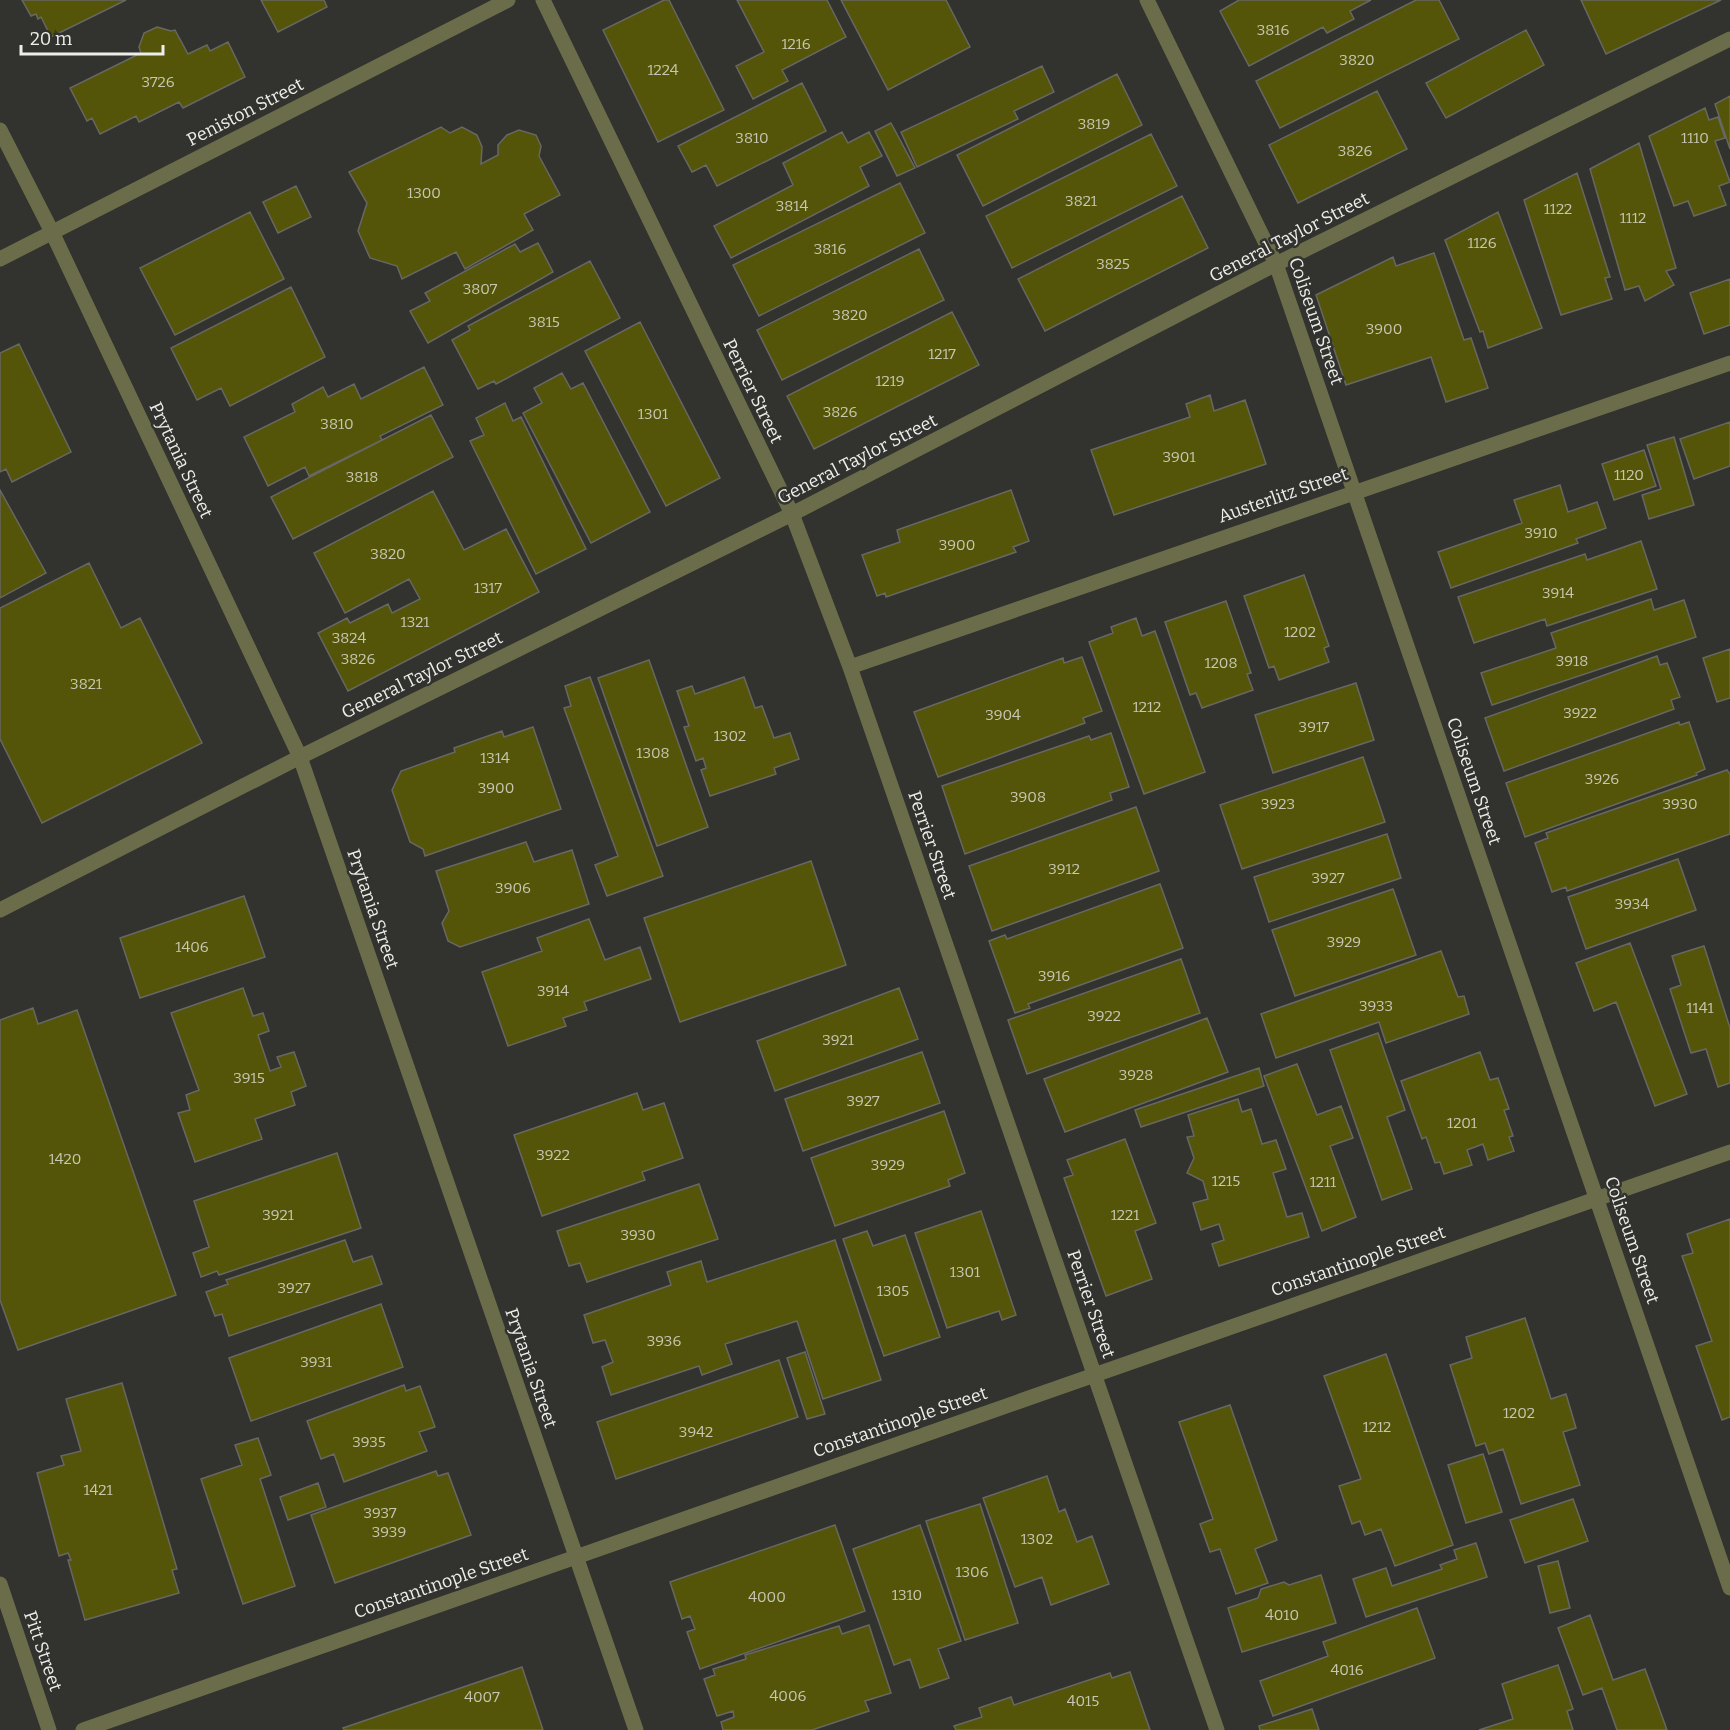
<svg xmlns="http://www.w3.org/2000/svg" width="1730" height="1730" font-family="Bitter,serif">
<style>
.building{fill:#545509;stroke:#676763;stroke-width:1.5}
.lines{fill:none;stroke-linecap:round;stroke-linejoin:round}
.street{stroke:#6b6d4a;stroke-width:15}
.labels{text-anchor:middle;dominant-baseline:central;stroke-width:5;stroke-linejoin:round;paint-order:stroke}
.number-label{font-size:15px;fill:#c7c7b2}
.street-label{font-size:18px;fill:#ededea;stroke:#32322e}
</style>
<rect width="100%" height="100%" fill="#32322e"/>
<path class="building" d="M 22,0 L 126,0 L 51,37 L 41,17 L 38,19 L 36,14 L 31,16 Z
M 261,0 L 324,0 L 327,7 L 278,32 Z
M 664,0 L 669,0 L 724,110 L 658,142 L 603,30 Z
M 737,0 L 827,0 L 846,37 L 782,70 L 788,81 L 753,99 L 736,66 L 764,52 Z
M 841,0 L 946,0 L 970,47 L 888,90 Z
M 1239,0 L 1371,0 L 1350,11 L 1354,19 L 1327,33 L 1323,27 L 1249,66 L 1220,11 Z
M 1416,0 L 1439,0 L 1459,39 L 1280,128 L 1256,81 Z
M 1581,0 L 1721,0 L 1606,54 Z
M 157,27 L 171,31 L 175,30 L 188,54 L 207,45 L 210,51 L 228,42 L 245,77 L 183,108 L 179,102 L 139,122 L 136,116 L 100,134 L 92,118 L 87,121 L 70,88 L 141,53 L 139,47 L 144,33 Z
M 1526,30 L 1544,65 L 1446,118 L 1426,83 Z
M 1042,66 L 1054,92 L 1014,111 L 1018,119 L 917,167 L 901,132 Z
M 1117,74 L 1142,125 L 983,206 L 957,155 Z
M 802,83 L 826,131 L 717,186 L 706,165 L 692,172 L 678,146 Z
M 1377,91 L 1407,149 L 1298,203 L 1269,145 Z
M 1730,96 L 1730,149 L 1715,104 Z
M 1705,108 L 1709,120 L 1718,117 L 1725,138 L 1715,141 L 1730,182 L 1719,186 L 1726,205 L 1694,216 L 1688,201 L 1674,206 L 1649,136 Z
M 891,123 L 915,168 L 897,176 L 875,131 Z
M 441,127 L 450,133 L 462,127 L 477,135 L 482,147 L 481,164 L 498,155 L 498,145 L 507,135 L 519,130 L 536,135 L 541,146 L 539,156 L 560,195 L 524,214 L 533,230 L 465,269 L 456,252 L 402,279 L 397,266 L 370,258 L 358,231 L 367,203 L 349,172 Z
M 842,132 L 848,143 L 869,132 L 882,156 L 860,167 L 869,186 L 731,258 L 714,226 L 793,185 L 783,163 Z
M 1151,134 L 1177,186 L 1012,268 L 986,216 Z
M 1639,143 L 1676,268 L 1666,271 L 1674,285 L 1645,301 L 1639,286 L 1625,290 L 1590,169 Z
M 1577,173 L 1610,277 L 1605,278 L 1612,299 L 1561,315 L 1524,200 Z
M 900,183 L 925,233 L 759,316 L 733,265 Z
M 296,186 L 311,217 L 278,233 L 263,202 Z
M 1182,196 L 1208,248 L 1045,331 L 1018,279 Z
M 250,212 L 284,279 L 175,335 L 140,268 Z
M 1498,212 L 1542,328 L 1488,348 L 1483,331 L 1480,332 L 1445,240 Z
M 538,243 L 553,272 L 428,343 L 410,311 L 430,301 L 425,293 L 515,244 L 520,252 Z
M 919,249 L 944,300 L 782,380 L 757,330 Z
M 1434,253 L 1464,340 L 1471,338 L 1488,388 L 1446,402 L 1431,357 L 1346,385 L 1316,295 L 1393,257 L 1396,266 Z
M 590,261 L 620,318 L 496,384 L 494,381 L 478,389 L 452,340 L 470,330 L 468,326 Z
M 1730,279 L 1730,325 L 1704,334 L 1690,293 Z
M 291,287 L 325,357 L 230,406 L 221,388 L 197,400 L 171,348 Z
M 952,312 L 979,365 L 814,449 L 787,396 Z
M 640,322 L 720,478 L 666,506 L 585,351 Z
M 19,344 L 71,452 L 12,482 L 6,469 L 0,472 L 0,353 Z
M 424,367 L 443,405 L 380,436 L 382,440 L 309,476 L 305,467 L 268,486 L 244,437 L 295,412 L 292,404 L 323,387 L 328,397 L 354,384 L 361,399 Z
M 562,373 L 571,389 L 583,383 L 650,512 L 591,543 L 523,413 L 542,403 L 534,388 Z
M 1210,395 L 1214,411 L 1245,400 L 1266,464 L 1114,515 L 1091,450 L 1190,417 L 1186,404 Z
M 505,403 L 513,421 L 521,417 L 586,549 L 536,574 L 470,441 L 484,435 L 476,418 Z
M 431,415 L 453,457 L 293,539 L 271,497 Z
M 1730,422 L 1730,466 L 1694,479 L 1680,439 Z
M 1674,437 L 1694,505 L 1649,519 L 1642,495 L 1661,489 L 1647,445 Z
M 1644,450 L 1656,486 L 1614,500 L 1602,464 Z
M 1560,485 L 1568,512 L 1597,502 L 1606,528 L 1576,539 L 1578,543 L 1451,588 L 1438,552 L 1522,523 L 1514,500 Z
M 0,490 L 46,573 L 0,598 Z
M 1011,490 L 1029,541 L 1013,547 L 1016,552 L 886,597 L 885,593 L 877,596 L 862,555 L 900,542 L 897,530 Z
M 433,491 L 464,550 L 506,529 L 539,592 L 348,691 L 318,633 L 347,618 L 350,623 L 388,604 L 392,613 L 420,599 L 409,579 L 345,613 L 314,553 Z
M 1641,541 L 1657,589 L 1547,626 L 1545,619 L 1474,643 L 1458,597 L 1585,554 L 1587,560 Z
M 89,563 L 121,628 L 140,618 L 202,743 L 42,823 L 0,739 L 0,608 Z
M 1304,575 L 1329,646 L 1324,648 L 1329,662 L 1279,680 L 1274,666 L 1269,668 L 1244,596 Z
M 1651,599 L 1654,610 L 1684,600 L 1696,637 L 1492,705 L 1481,673 L 1556,648 L 1551,633 Z
M 1226,601 L 1251,673 L 1247,674 L 1253,690 L 1202,708 L 1196,693 L 1190,695 L 1165,622 Z
M 1136,618 L 1142,636 L 1155,631 L 1205,772 L 1144,794 L 1089,642 L 1113,633 L 1111,627 Z
M 1730,649 L 1730,698 L 1717,702 L 1703,658 Z
M 1657,656 L 1660,665 L 1667,663 L 1680,697 L 1671,700 L 1674,709 L 1504,771 L 1485,718 Z
M 1082,657 L 1102,711 L 1083,718 L 1085,723 L 938,777 L 914,712 L 1063,658 L 1064,663 Z
M 649,660 L 708,827 L 657,846 L 598,678 Z
M 590,677 L 663,876 L 607,896 L 595,865 L 618,856 L 564,708 L 571,706 L 565,686 Z
M 744,677 L 755,708 L 762,706 L 774,738 L 790,733 L 799,759 L 774,768 L 776,774 L 710,796 L 701,770 L 706,768 L 703,758 L 696,761 L 684,727 L 689,726 L 677,691 L 692,686 L 695,694 Z
M 1356,683 L 1374,740 L 1273,773 L 1255,715 Z
M 1679,722 L 1680,725 L 1689,722 L 1705,769 L 1696,773 L 1697,775 L 1525,837 L 1506,783 Z
M 533,727 L 561,809 L 425,856 L 423,849 L 410,842 L 392,790 L 401,771 L 455,752 L 454,748 L 502,731 L 504,737 Z
M 1111,733 L 1129,787 L 1110,793 L 1112,800 L 965,854 L 942,786 L 1089,736 L 1091,740 Z
M 1363,757 L 1385,822 L 1242,869 L 1220,805 Z
M 1727,770 L 1730,774 L 1730,834 L 1567,891 L 1566,887 L 1552,892 L 1535,843 L 1548,838 L 1546,833 Z
M 1136,807 L 1159,871 L 992,931 L 969,866 Z
M 1387,834 L 1401,878 L 1269,922 L 1254,877 Z
M 526,842 L 534,862 L 572,850 L 589,904 L 460,947 L 448,941 L 442,923 L 449,911 L 436,871 Z
M 1678,859 L 1696,910 L 1586,949 L 1568,897 Z
M 811,861 L 846,965 L 680,1022 L 644,918 Z
M 1160,884 L 1183,948 L 1028,1004 L 1030,1008 L 1015,1013 L 989,941 L 1005,935 L 1007,939 Z
M 1393,889 L 1416,955 L 1295,996 L 1272,930 Z
M 244,896 L 265,957 L 140,998 L 120,938 Z
M 589,919 L 605,960 L 640,947 L 651,979 L 584,1002 L 587,1010 L 563,1018 L 566,1026 L 508,1046 L 482,972 L 542,951 L 537,938 Z
M 1630,943 L 1687,1094 L 1655,1106 L 1616,1002 L 1594,1011 L 1576,963 Z
M 1704,946 L 1730,1028 L 1730,1083 L 1718,1087 L 1706,1049 L 1691,1053 L 1670,989 L 1681,985 L 1672,956 Z
M 1441,951 L 1458,997 L 1464,996 L 1469,1014 L 1386,1043 L 1379,1022 L 1276,1058 L 1261,1014 Z
M 1181,959 L 1200,1013 L 1027,1074 L 1008,1020 Z
M 243,988 L 253,1016 L 263,1013 L 269,1031 L 258,1035 L 270,1071 L 281,1067 L 277,1057 L 294,1052 L 306,1086 L 291,1092 L 295,1105 L 255,1119 L 262,1139 L 195,1162 L 178,1113 L 190,1110 L 186,1095 L 199,1090 L 171,1013 Z
M 899,988 L 918,1039 L 775,1091 L 757,1041 Z
M 33,1008 L 38,1024 L 77,1010 L 176,1295 L 18,1350 L 0,1300 L 0,1020 Z
M 1207,1018 L 1228,1072 L 1065,1132 L 1044,1079 Z
M 1378,1033 L 1405,1110 L 1387,1117 L 1412,1189 L 1382,1200 L 1330,1050 Z
M 922,1052 L 940,1103 L 803,1151 L 785,1099 Z
M 1480,1052 L 1490,1080 L 1498,1078 L 1509,1109 L 1504,1110 L 1513,1136 L 1509,1137 L 1514,1151 L 1488,1160 L 1483,1144 L 1467,1150 L 1472,1165 L 1444,1174 L 1440,1162 L 1435,1163 L 1426,1137 L 1422,1139 L 1401,1081 Z
M 1297,1064 L 1317,1115 L 1341,1106 L 1353,1138 L 1330,1146 L 1356,1217 L 1322,1231 L 1264,1076 Z
M 1259,1068 L 1264,1086 L 1141,1127 L 1135,1110 Z
M 637,1093 L 643,1110 L 664,1103 L 683,1158 L 642,1172 L 645,1180 L 542,1216 L 514,1135 Z
M 1238,1099 L 1242,1112 L 1251,1109 L 1262,1144 L 1276,1140 L 1286,1169 L 1273,1173 L 1287,1217 L 1302,1213 L 1309,1237 L 1219,1266 L 1212,1244 L 1224,1240 L 1219,1224 L 1201,1230 L 1193,1203 L 1208,1199 L 1203,1181 L 1187,1173 L 1194,1158 L 1187,1137 L 1194,1136 L 1188,1115 Z
M 944,1111 L 965,1173 L 948,1180 L 950,1186 L 835,1226 L 811,1158 Z
M 1125,1139 L 1156,1223 L 1135,1231 L 1152,1279 L 1106,1296 L 1064,1178 L 1073,1175 L 1067,1160 Z
M 337,1153 L 361,1228 L 219,1275 L 217,1271 L 201,1277 L 193,1253 L 209,1247 L 194,1201 Z
M 699,1184 L 718,1239 L 587,1282 L 580,1263 L 569,1266 L 557,1231 Z
M 981,1211 L 1016,1315 L 1002,1320 L 999,1311 L 947,1328 L 915,1233 Z
M 1730,1219 L 1730,1417 L 1722,1420 L 1696,1346 L 1712,1341 L 1682,1256 L 1693,1253 L 1687,1234 Z
M 867,1231 L 873,1246 L 905,1235 L 940,1337 L 884,1356 L 843,1239 Z
M 345,1240 L 353,1262 L 372,1256 L 382,1284 L 229,1336 L 222,1314 L 215,1316 L 206,1292 L 228,1284 L 226,1280 Z
M 835,1240 L 881,1380 L 823,1399 L 797,1321 L 725,1344 L 732,1364 L 702,1375 L 699,1366 L 611,1395 L 602,1367 L 613,1362 L 605,1340 L 593,1343 L 584,1315 L 671,1285 L 667,1272 L 701,1261 L 707,1282 Z
M 381,1304 L 403,1367 L 251,1421 L 229,1358 Z
M 1525,1318 L 1551,1399 L 1566,1394 L 1576,1428 L 1563,1432 L 1580,1485 L 1521,1504 L 1503,1449 L 1489,1454 L 1485,1443 L 1476,1446 L 1450,1365 L 1472,1358 L 1466,1337 Z
M 805,1352 L 825,1414 L 807,1419 L 787,1358 Z
M 1386,1354 L 1453,1545 L 1395,1566 L 1381,1529 L 1365,1535 L 1360,1521 L 1352,1524 L 1339,1486 L 1361,1479 L 1324,1376 Z
M 779,1360 L 798,1417 L 616,1479 L 597,1422 Z
M 122,1383 L 177,1569 L 172,1570 L 179,1593 L 85,1620 L 68,1560 L 71,1560 L 68,1553 L 59,1556 L 37,1473 L 64,1465 L 61,1456 L 81,1451 L 66,1399 Z
M 404,1385 L 406,1391 L 420,1386 L 435,1427 L 419,1432 L 427,1451 L 344,1482 L 334,1454 L 321,1459 L 307,1421 Z
M 1230,1405 L 1277,1540 L 1255,1549 L 1268,1583 L 1236,1594 L 1220,1549 L 1210,1552 L 1200,1524 L 1213,1519 L 1179,1422 Z
M 258,1438 L 271,1475 L 260,1479 L 295,1586 L 243,1604 L 201,1479 L 242,1465 L 235,1445 Z
M 1483,1454 L 1502,1512 L 1466,1523 L 1448,1465 Z
M 436,1471 L 438,1476 L 448,1473 L 471,1535 L 335,1583 L 311,1515 Z
M 1047,1476 L 1059,1512 L 1065,1509 L 1077,1542 L 1092,1536 L 1109,1584 L 1051,1605 L 1042,1577 L 1015,1587 L 983,1498 Z
M 318,1483 L 326,1507 L 288,1520 L 280,1497 Z
M 1573,1499 L 1588,1541 L 1525,1563 L 1510,1520 Z
M 980,1504 L 1018,1623 L 965,1640 L 926,1521 Z
M 835,1525 L 865,1611 L 700,1669 L 687,1632 L 695,1629 L 690,1616 L 682,1619 L 670,1582 Z
M 920,1525 L 961,1641 L 938,1649 L 949,1678 L 920,1688 L 910,1659 L 894,1665 L 853,1549 Z
M 1476,1543 L 1487,1577 L 1366,1617 L 1353,1579 L 1386,1568 L 1392,1586 L 1442,1569 L 1440,1565 L 1457,1559 L 1454,1550 Z
M 1558,1561 L 1570,1608 L 1550,1613 L 1538,1566 Z
M 1321,1575 L 1336,1623 L 1242,1652 L 1228,1608 L 1258,1598 L 1261,1589 L 1284,1582 L 1289,1585 Z
M 1417,1608 L 1435,1658 L 1273,1716 L 1260,1681 L 1328,1656 L 1323,1642 Z
M 1590,1615 L 1613,1680 L 1645,1669 L 1667,1730 L 1617,1730 L 1602,1688 L 1583,1695 L 1558,1628 Z
M 869,1625 L 891,1693 L 865,1701 L 869,1711 L 812,1730 L 723,1730 L 721,1722 L 734,1717 L 733,1711 L 717,1716 L 704,1679 L 715,1675 L 713,1669 L 746,1659 L 745,1655 L 839,1626 L 842,1634 Z
M 1558,1665 L 1573,1709 L 1567,1711 L 1573,1730 L 1479,1730 L 1513,1719 L 1502,1684 Z
M 522,1667 L 543,1730 L 344,1730 L 343,1728 Z
M 1130,1672 L 1150,1730 L 956,1730 L 954,1726 L 982,1717 L 979,1708 L 1011,1697 L 1014,1705 L 1110,1673 L 1112,1678 Z
M 1312,1709 L 1319,1730 L 1260,1730 L 1259,1726 Z"/>
<g class="lines">
<path class="street" d="M 543,0 L 792,514 L 850,667 L 1217,1730
M 1147,0 L 1276,264 L 1730,1588
M 0,130 L 52,232 L 300,757 L 636,1730
M 0,259 L 508,0
M 850,667 L 1730,363
M 0,910 L 300,757 L 792,514 L 1276,264 L 1730,39
M 0,1584 L 49,1730
M 83,1730 L 1730,1152"/>
</g>
<g class="labels">
<g class="number-label">
<text x="1273" y="30">3816</text>
<text x="796" y="44">1216</text>
<text x="1357" y="60">3820</text>
<text x="663" y="70">1224</text>
<text x="158" y="82">3726</text>
<text x="1094" y="124">3819</text>
<text x="752" y="138">3810</text>
<text x="1695" y="138">1110</text>
<text x="1355" y="151">3826</text>
<text x="424" y="193">1300</text>
<text x="1081" y="201">3821</text>
<text x="792" y="206">3814</text>
<text x="1558" y="209">1122</text>
<text x="1633" y="218">1112</text>
<text x="1482" y="243">1126</text>
<text x="830" y="249">3816</text>
<text x="1113" y="264">3825</text>
<text x="480" y="289">3807</text>
<text x="850" y="315">3820</text>
<text x="544" y="322">3815</text>
<text x="1384" y="329">3900</text>
<text x="942" y="354">1217</text>
<text x="890" y="381">1219</text>
<text x="840" y="412">3826</text>
<text x="653" y="414">1301</text>
<text x="337" y="424">3810</text>
<text x="1179" y="457">3901</text>
<text x="1629" y="475">1120</text>
<text x="362" y="477">3818</text>
<text x="1541" y="533">3910</text>
<text x="957" y="545">3900</text>
<text x="388" y="554">3820</text>
<text x="488" y="588">1317</text>
<text x="1558" y="593">3914</text>
<text x="415" y="622">1321</text>
<text x="1300" y="632">1202</text>
<text x="349" y="638">3824</text>
<text x="358" y="659">3826</text>
<text x="1572" y="661">3918</text>
<text x="1221" y="663">1208</text>
<text x="86" y="684">3821</text>
<text x="1147" y="707">1212</text>
<text x="1580" y="713">3922</text>
<text x="1003" y="715">3904</text>
<text x="1314" y="727">3917</text>
<text x="730" y="736">1302</text>
<text x="653" y="753">1308</text>
<text x="495" y="758">1314</text>
<text x="1602" y="779">3926</text>
<text x="496" y="788">3900</text>
<text x="1028" y="797">3908</text>
<text x="1278" y="804">3923</text>
<text x="1680" y="804">3930</text>
<text x="1064" y="869">3912</text>
<text x="1328" y="878">3927</text>
<text x="513" y="888">3906</text>
<text x="1632" y="904">3934</text>
<text x="1344" y="942">3929</text>
<text x="192" y="947">1406</text>
<text x="1054" y="976">3916</text>
<text x="553" y="991">3914</text>
<text x="1376" y="1006">3933</text>
<text x="1700" y="1008">1141</text>
<text x="1104" y="1016">3922</text>
<text x="838" y="1040">3921</text>
<text x="1136" y="1075">3928</text>
<text x="249" y="1078">3915</text>
<text x="863" y="1101">3927</text>
<text x="1462" y="1123">1201</text>
<text x="553" y="1155">3922</text>
<text x="65" y="1159">1420</text>
<text x="888" y="1165">3929</text>
<text x="1226" y="1181">1215</text>
<text x="1323" y="1182">1211</text>
<text x="278" y="1215">3921</text>
<text x="1125" y="1215">1221</text>
<text x="638" y="1235">3930</text>
<text x="965" y="1272">1301</text>
<text x="294" y="1288">3927</text>
<text x="893" y="1291">1305</text>
<text x="664" y="1341">3936</text>
<text x="316" y="1362">3931</text>
<text x="1519" y="1413">1202</text>
<text x="1377" y="1427">1212</text>
<text x="696" y="1432">3942</text>
<text x="369" y="1442">3935</text>
<text x="98" y="1490">1421</text>
<text x="380" y="1513">3937</text>
<text x="389" y="1532">3939</text>
<text x="1037" y="1539">1302</text>
<text x="972" y="1572">1306</text>
<text x="907" y="1595">1310</text>
<text x="767" y="1597">4000</text>
<text x="1282" y="1615">4010</text>
<text x="1347" y="1670">4016</text>
<text x="788" y="1696">4006</text>
<text x="482" y="1697">4007</text>
<text x="1083" y="1701">4015</text>
</g>
<g class="street-label">
<text transform="translate(245 112) rotate(-27)">Peniston Street</text>
<text transform="translate(1289 237) rotate(-27)">General Taylor Street</text>
<text transform="translate(1316 321) rotate(71)">Coliseum Street</text>
<text transform="translate(753 391) rotate(64)">Perrier Street</text>
<text transform="translate(857 459) rotate(-27)">General Taylor Street</text>
<text transform="translate(181 460) rotate(65)">Prytania Street</text>
<text transform="translate(1283 495) rotate(-19)">Austerlitz Street</text>
<text transform="translate(422 675) rotate(-26)">General Taylor Street</text>
<text transform="translate(1474 781) rotate(71)">Coliseum Street</text>
<text transform="translate(932 845) rotate(71)">Perrier Street</text>
<text transform="translate(373 909) rotate(71)">Prytania Street</text>
<text transform="translate(1632 1240) rotate(71)">Coliseum Street</text>
<text transform="translate(1358 1261) rotate(-19)">Constantinople Street</text>
<text transform="translate(1091 1304) rotate(71)">Perrier Street</text>
<text transform="translate(531 1368) rotate(71)">Prytania Street</text>
<text transform="translate(900 1422) rotate(-19)">Constantinople Street</text>
<text transform="translate(441 1583) rotate(-19)">Constantinople Street</text>
<text transform="translate(43 1651) rotate(71)">Pitt Street</text>
</g>
</g>
<path d="M21 45v9h142v-9" fill="none" stroke="#ededea" stroke-width="3"/>
<text x="30" y="45" font-size="18" fill="#ededea" stroke="#32322e" stroke-width="4.5" paint-order="stroke">20 m</text>
</svg>
